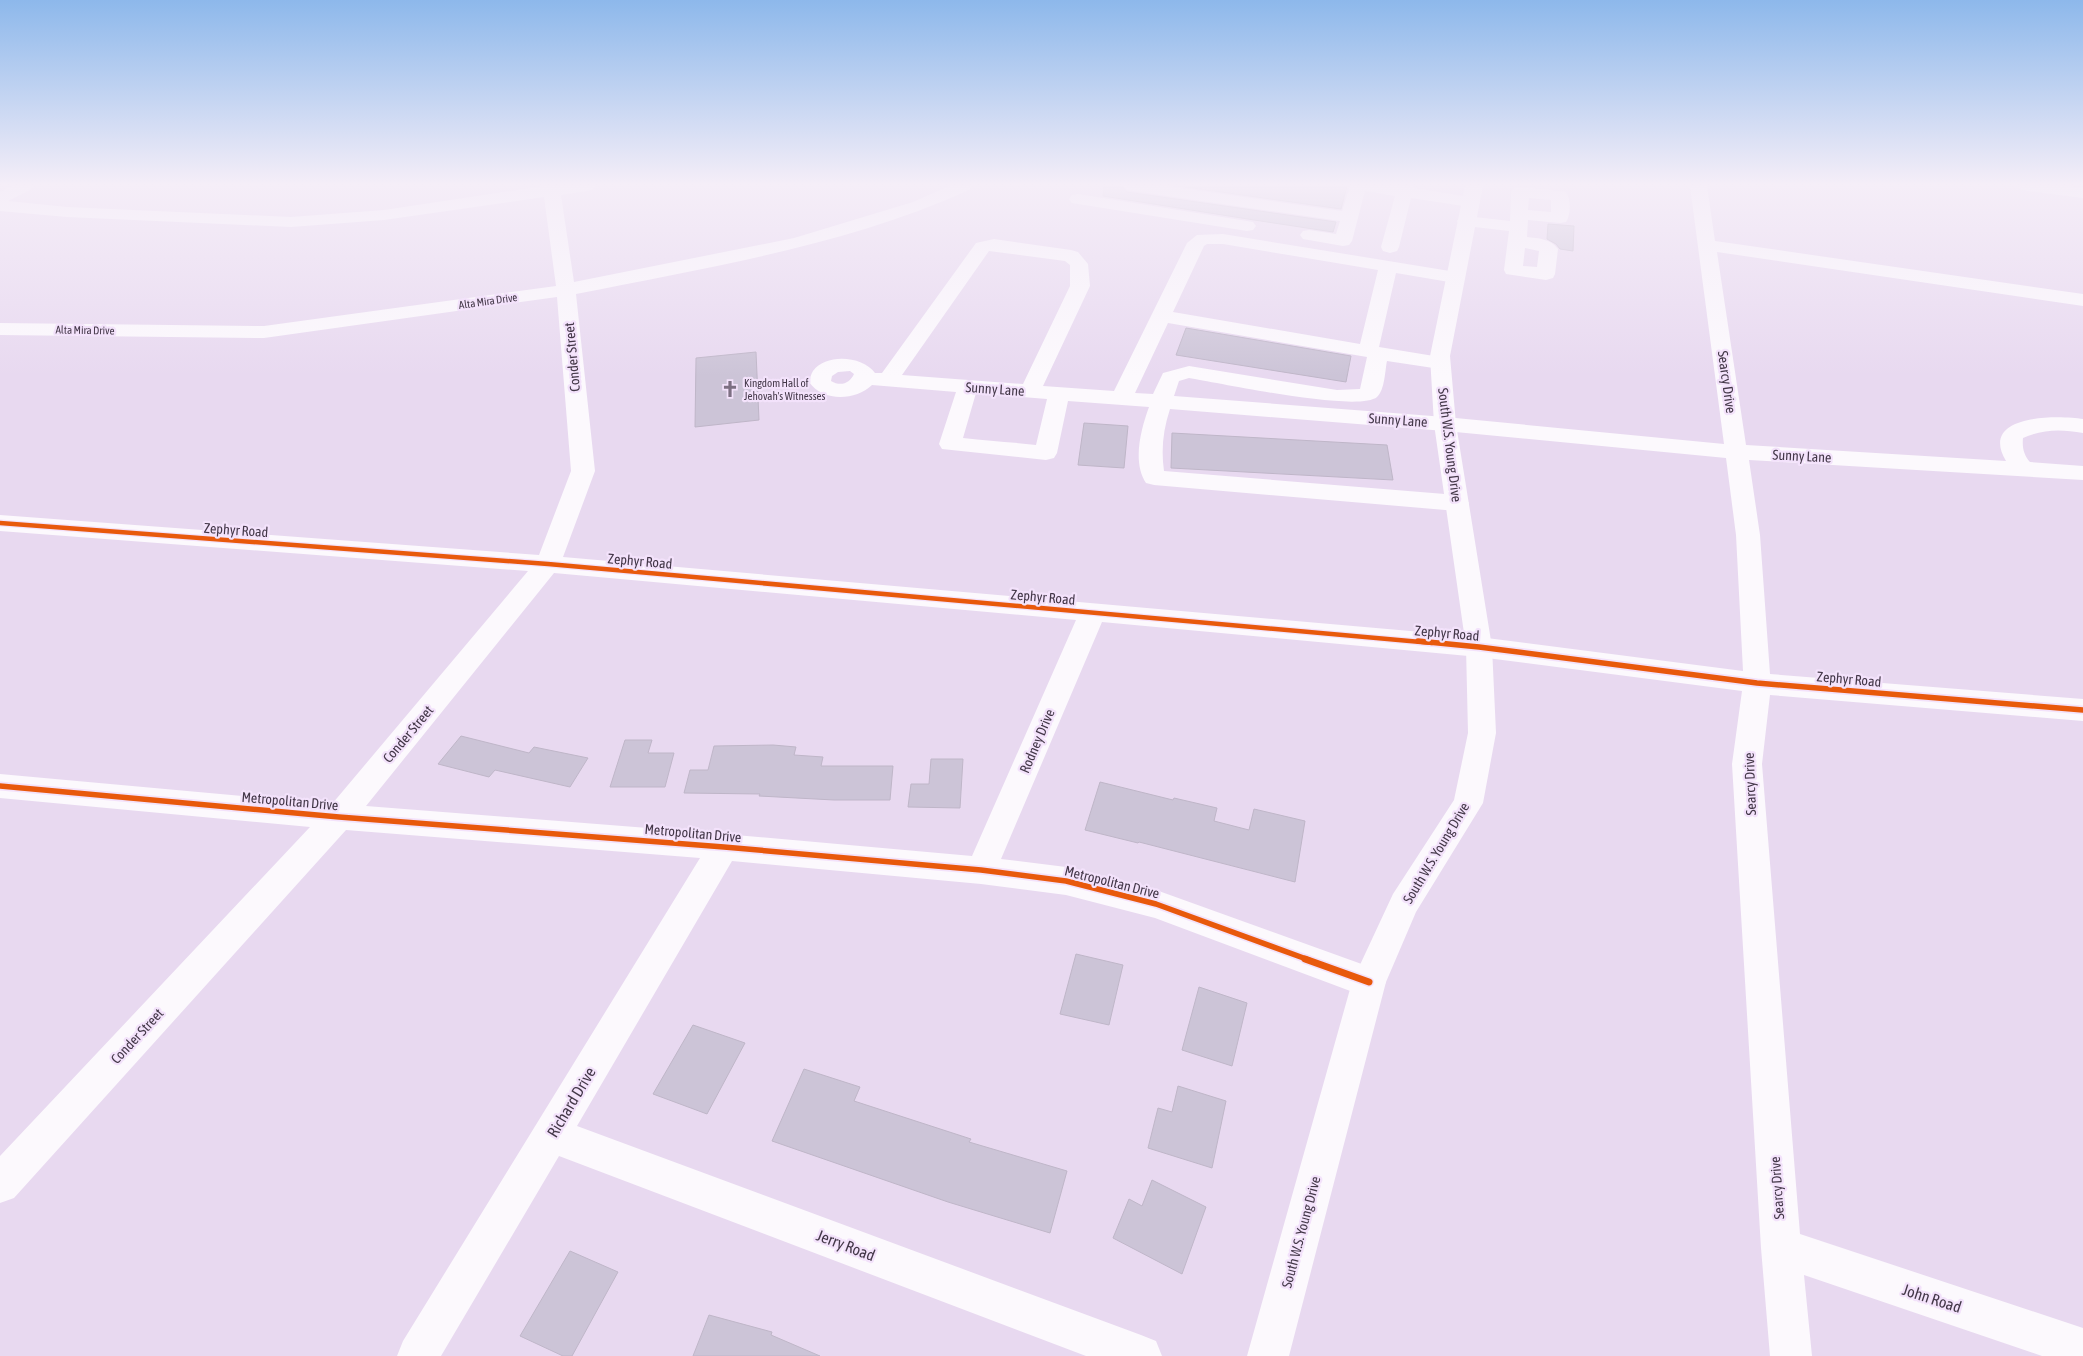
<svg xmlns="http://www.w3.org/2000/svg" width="2083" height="1356" font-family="'Asap Condensed',sans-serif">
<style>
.building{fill:#ccc4d7;stroke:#bfb6c8}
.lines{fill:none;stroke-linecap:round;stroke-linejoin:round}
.minor{fill:#fcf9fd;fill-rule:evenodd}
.major{fill:#fcf9fd;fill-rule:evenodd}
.cycleway-far2-casing{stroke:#f3e2fb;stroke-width:7}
.cycleway-far1-casing{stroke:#f3e2fb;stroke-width:9}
.cycleway-casing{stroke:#f3e2fb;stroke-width:10}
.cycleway-far2{stroke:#e8590c;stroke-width:4.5}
.cycleway-far1{stroke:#e8590c;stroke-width:5.5}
.cycleway{stroke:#e8590c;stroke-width:7}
.labels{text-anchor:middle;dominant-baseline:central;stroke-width:4.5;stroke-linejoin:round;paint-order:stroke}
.far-street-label{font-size:11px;fill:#433748;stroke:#f3e2fb}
.far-poi-label{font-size:11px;fill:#433748;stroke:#f3e2fb;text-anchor:start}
.street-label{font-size:14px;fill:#433748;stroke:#f3e2fb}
.near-street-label{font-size:16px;fill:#433748;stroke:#f3e2fb}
</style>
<rect width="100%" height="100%" fill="#e8d9f0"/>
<path class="building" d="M 1104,186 L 1122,186 L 1127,192 L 1336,222 L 1333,232 L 1254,220 L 1103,196 Z
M 1179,186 L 1347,186 L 1341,209 Z
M 1548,224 L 1574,226 L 1573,251 L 1560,249 L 1556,244 L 1547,239 Z
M 1186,328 L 1351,356 L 1346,382 L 1176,355 Z
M 756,352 L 759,420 L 695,427 L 696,358 Z
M 1084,423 L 1128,426 L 1124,468 L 1078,465 Z
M 1172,433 L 1387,445 L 1393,480 L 1171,468 Z
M 461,736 L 529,753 L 534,747 L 588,758 L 570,787 L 495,770 L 489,777 L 438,764 Z
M 625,740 L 652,740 L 648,753 L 674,753 L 665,787 L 610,787 Z
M 773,745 L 796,747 L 794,755 L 823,757 L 821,766 L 893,766 L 890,800 L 834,800 L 759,796 L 760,794 L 684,793 L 690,770 L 708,770 L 714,746 Z
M 931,759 L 963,759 L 960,808 L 908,807 L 911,784 L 929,784 Z
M 1100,782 L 1173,800 L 1174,798 L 1217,808 L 1214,821 L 1249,830 L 1254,809 L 1305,821 L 1295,882 L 1139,842 L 1138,843 L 1085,830 Z
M 1076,954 L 1123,965 L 1109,1025 L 1060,1014 Z
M 1199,987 L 1247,1003 L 1232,1066 L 1182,1050 Z
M 693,1025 L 745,1043 L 707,1114 L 653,1094 Z
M 804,1069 L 860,1087 L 854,1101 L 971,1139 L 969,1142 L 1067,1171 L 1050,1233 L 948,1202 L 772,1141 Z
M 1178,1086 L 1226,1101 L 1212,1168 L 1148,1148 L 1158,1108 L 1172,1112 Z
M 1152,1180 L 1206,1207 L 1182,1274 L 1113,1238 L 1129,1199 L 1142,1206 Z
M 570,1251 L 618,1272 L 572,1356 L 563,1356 L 520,1336 Z
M 709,1315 L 772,1332 L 771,1335 L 820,1356 L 693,1356 Z"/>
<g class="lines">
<path class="minor" d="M 12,186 L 33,186 L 30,190 L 8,201 L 67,207 L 291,217 L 384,210 L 544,186 L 595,186 L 593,190 L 561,195 L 574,282 L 794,238 L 913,202 L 949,186 L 971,186 L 969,190 C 845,246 709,267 576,294 L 595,471 L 563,557 L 1479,637 L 1743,671 L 1736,535 L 1726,458 L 1445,431 L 1170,409 C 1163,430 1161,450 1164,471 L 1457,495 L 1465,498 L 1469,503 L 1465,508 L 1457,511 L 1154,485 L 1146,483 C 1132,462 1141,429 1149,407 L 1068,401 L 1057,453 L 1054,458 L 1046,460 L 942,449 L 939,444 L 956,392 L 872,385 C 855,401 823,402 809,382 C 810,378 811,374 813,371 C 826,353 863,356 875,373 L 882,373 L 976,243 L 994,239 L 1071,250 L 1078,252 L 1088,264 L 1090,286 L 1043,386 L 1114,391 L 1187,243 L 1197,235 L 1223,234 L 1462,273 L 1465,277 L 1462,281 L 1455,283 L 1396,273 L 1379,347 L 1440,357 L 1447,359 L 1450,363 L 1447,367 L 1440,369 L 1387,361 C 1385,370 1385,390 1377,397 C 1358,413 1220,383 1189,378 L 1179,381 L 1174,396 L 1445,417 L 1724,444 L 1690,186 L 1707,186 L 1715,241 L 2083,294 L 2083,306 L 1717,252 L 1746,445 L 2006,461 C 1978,414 2057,415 2083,419 L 2083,433 C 2061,429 2044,429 2023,438 C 2022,448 2024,455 2030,462 L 2083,466 L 2083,480 L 1749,460 L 1760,535 L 1770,674 L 2083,699 L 2083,721 L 1770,695 L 1762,764 L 1800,1234 L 2083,1328 L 2083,1356 L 2042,1356 L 1804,1275 L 1812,1356 L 1770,1356 L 1761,1248 L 1732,764 L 1742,691 L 1479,657 L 1102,622 L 1001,859 L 1066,867 L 1156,890 L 1381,971 L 1386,982 L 1381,993 L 1369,998 L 1155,918 L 1066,895 L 981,884 L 732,861 L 577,1126 L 1141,1335 L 1156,1341 L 1162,1356 L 1086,1356 L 559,1156 L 441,1356 L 397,1356 L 403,1341 L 700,858 L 346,830 L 14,1198 L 0,1203 L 0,1156 L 310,827 L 0,798 L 0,774 L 332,804 L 528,571 L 0,531 L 0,515 L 539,555 L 571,471 L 557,297 L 264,338 L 0,335 L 0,323 L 264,326 L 556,286 L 544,197 L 384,220 L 291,227 L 67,217 L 0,211 L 0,192 ZM 1207,244 L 1223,244 L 1378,270 L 1360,344 L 1173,312 L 1204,246 ZM 989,251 L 1065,261 L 1070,265 L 1070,286 L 1023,384 L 902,375 ZM 1168,323 L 1367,357 L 1360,389 L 1337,390 L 1189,366 L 1163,373 L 1153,394 L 1135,393 ZM 850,371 L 854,374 C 850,383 841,387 831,381 L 832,376 L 838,372 ZM 976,393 L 1047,399 L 1036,445 C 1011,442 988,441 963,438 ZM 554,573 L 1076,620 L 972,856 L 724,834 L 366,806 Z
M 1124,186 L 1167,186 L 1342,211 L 1350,186 L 1414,186 L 1414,188 L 1476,198 L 1479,202 L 1476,206 L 1470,207 L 1411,198 L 1399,247 L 1397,251 L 1390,253 L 1383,251 L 1381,247 L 1395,196 L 1365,191 L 1352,241 L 1349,245 L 1343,246 L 1303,239 L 1300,235 L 1303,231 L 1309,230 L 1336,234 L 1340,221 L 1133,191 L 1127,190 Z
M 2019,186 L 2067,186 L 2083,188 L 2083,198 L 2028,191 L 2022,190 Z
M 1520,187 L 1560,191 L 1566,192 C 1571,199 1571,215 1566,222 L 1560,223 L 1528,220 L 1527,237 C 1538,238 1551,239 1558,249 L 1555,274 L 1553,278 L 1546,280 L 1506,274 L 1504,270 L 1509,231 L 1466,226 L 1460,225 L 1457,221 L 1460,217 L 1466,216 L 1510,221 L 1511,192 L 1514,188 ZM 1529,198 L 1551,200 L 1551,212 L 1528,210 ZM 1525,248 L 1539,251 L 1537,267 L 1523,266 Z
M 1078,194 L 1247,221 L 1253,222 L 1256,226 L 1253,230 L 1247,231 L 1072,203 L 1069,199 L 1072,195 Z"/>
<path class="major" d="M 1465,186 L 1483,186 L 1450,356 L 1456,424 L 1492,647 L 1496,733 L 1483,803 L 1416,912 L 1386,982 L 1289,1356 L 1247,1356 L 1352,982 L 1393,894 L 1454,800 L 1468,733 L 1466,647 L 1434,424 L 1430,356 Z"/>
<g class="cycleway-far2-casing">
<path id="cycleway-far2" d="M 0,523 L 548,564 L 1432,643"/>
</g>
<g class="cycleway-far1-casing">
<path id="cycleway-far1" d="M 1418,641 L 1479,647 L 1757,683 L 2083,710
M 0,786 L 339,817 L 724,847 L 981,870 L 1066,881 L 1156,904 L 1309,960"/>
</g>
<g class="cycleway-casing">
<path id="cycleway" d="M 1305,959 L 1369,982"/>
</g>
<use href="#cycleway-far2" class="cycleway-far2"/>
<use href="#cycleway-far1" class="cycleway-far1"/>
<use href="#cycleway" class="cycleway"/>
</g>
<linearGradient id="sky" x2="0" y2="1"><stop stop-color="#8db8eb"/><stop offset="0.49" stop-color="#f5eef8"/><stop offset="1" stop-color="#f5eef8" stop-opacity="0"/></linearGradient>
<rect width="2083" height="376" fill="url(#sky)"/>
<defs>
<g id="church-bare" transform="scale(1.35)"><path d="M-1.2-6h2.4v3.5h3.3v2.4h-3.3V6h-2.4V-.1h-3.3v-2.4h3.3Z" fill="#7d7083" stroke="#f3e2fb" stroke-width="2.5" paint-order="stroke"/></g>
</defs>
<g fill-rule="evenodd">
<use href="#church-bare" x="730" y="389"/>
</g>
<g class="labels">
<g class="far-street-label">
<text transform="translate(488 301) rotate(-8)">Alta Mira Drive</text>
<text transform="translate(85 330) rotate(1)">Alta Mira Drive</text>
</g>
<g class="far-poi-label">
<text x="744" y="383">Kingdom Hall of<tspan x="744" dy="13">Jehovah's Witnesses</tspan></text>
</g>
<g class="street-label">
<text transform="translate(572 357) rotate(-95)">Conder Street</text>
<text transform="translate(1727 382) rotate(82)">Searcy Drive</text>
<text transform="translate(995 389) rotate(4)">Sunny Lane</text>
<text transform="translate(1398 420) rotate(4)">Sunny Lane</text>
<text transform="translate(1450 445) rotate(83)">South W.S. Young Drive</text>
<text transform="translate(1802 456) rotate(3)">Sunny Lane</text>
<text transform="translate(236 530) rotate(4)">Zephyr Road</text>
<text transform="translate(640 561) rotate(5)">Zephyr Road</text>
<text transform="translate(1043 597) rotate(5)">Zephyr Road</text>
<text transform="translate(1447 633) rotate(5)">Zephyr Road</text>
<text transform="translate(1849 679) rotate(5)">Zephyr Road</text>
<text transform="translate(408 734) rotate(-50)">Conder Street</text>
<text transform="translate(1037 741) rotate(-67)">Rodney Drive</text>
<text transform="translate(1750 784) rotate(-92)">Searcy Drive</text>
<text transform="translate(290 801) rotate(5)">Metropolitan Drive</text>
<text transform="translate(693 833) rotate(5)">Metropolitan Drive</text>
<text transform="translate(1436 853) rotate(-59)">South W.S. Young Drive</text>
<text transform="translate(1112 882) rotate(14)">Metropolitan Drive</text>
<text transform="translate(137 1036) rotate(-47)">Conder Street</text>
<text transform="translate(1777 1188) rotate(-94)">Searcy Drive</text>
<text transform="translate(1301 1232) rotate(-75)">South W.S. Young Drive</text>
</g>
<g class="near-street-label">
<text transform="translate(571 1102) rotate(-59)">Richard Drive</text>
<text transform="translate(846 1245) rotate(21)">Jerry Road</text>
<text transform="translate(1932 1298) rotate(18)">John Road</text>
</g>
</g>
</svg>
